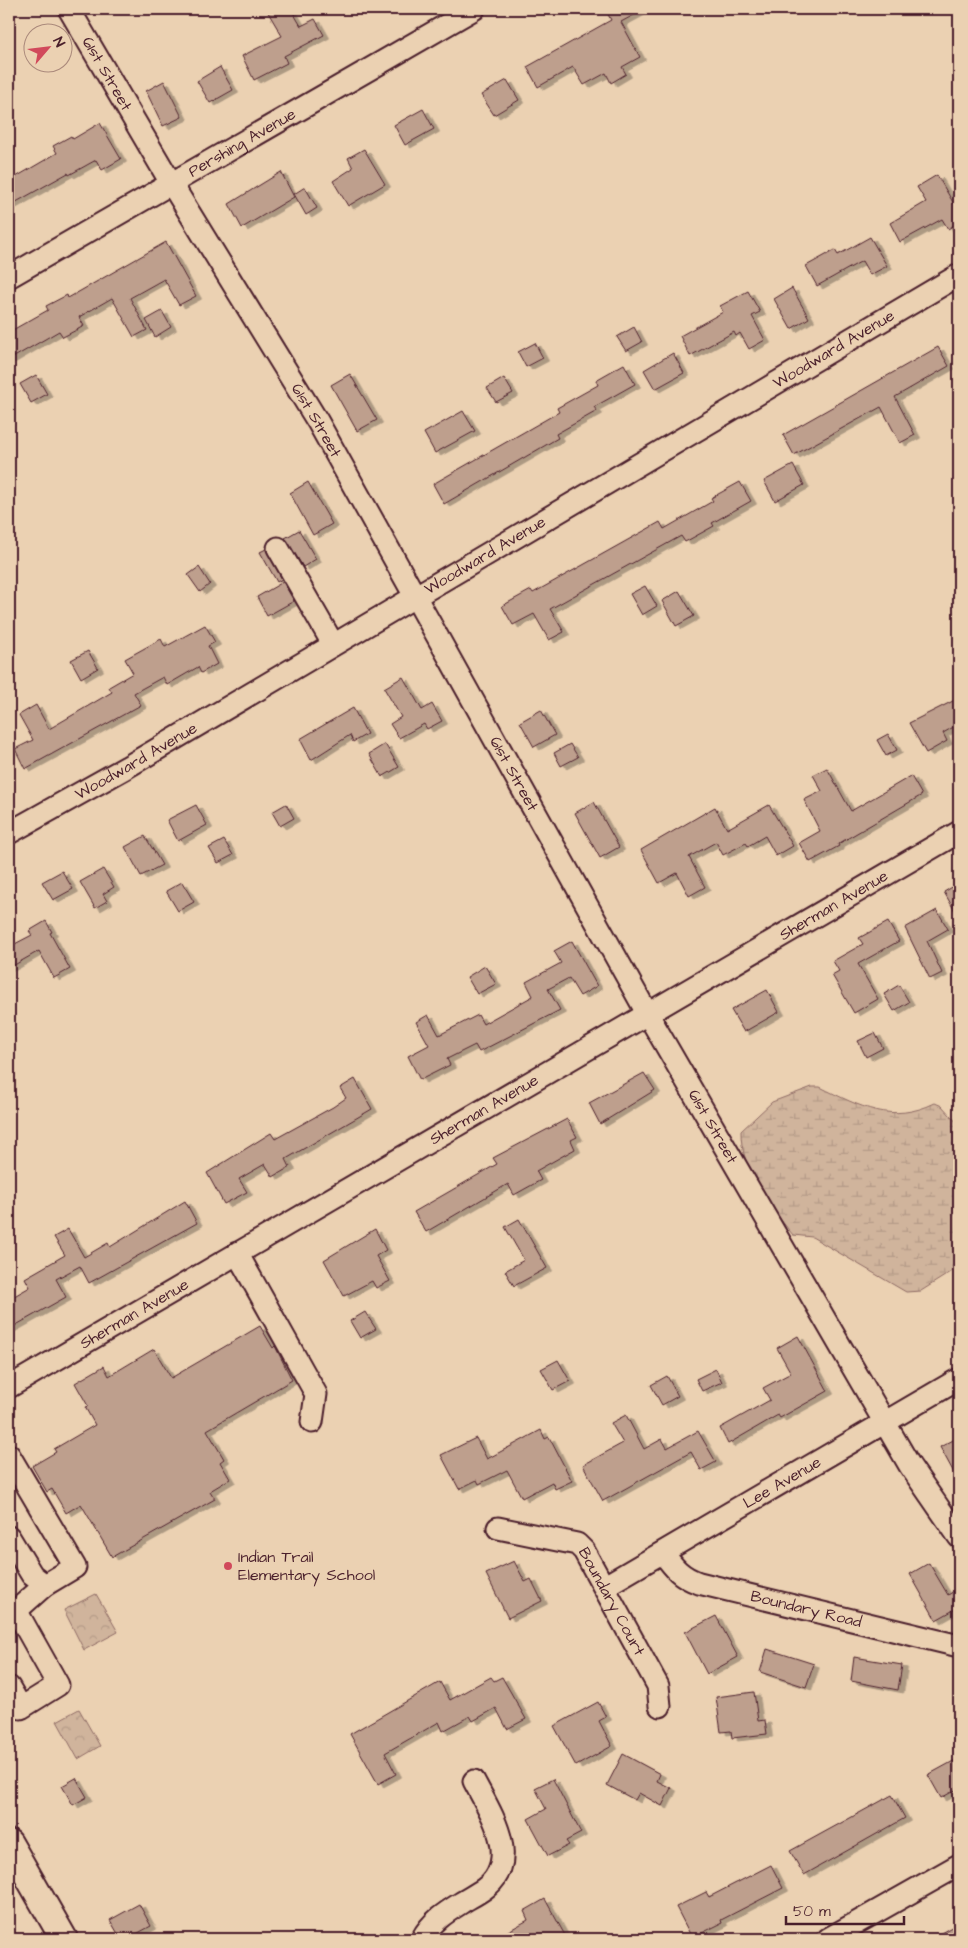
<svg xmlns="http://www.w3.org/2000/svg" width="968" height="1948" font-family="'Architects Daughter',sans-serif">
<style>
.wetland{fill:url(#wetland-marsh);stroke:#8d6a64}
.park{fill:url(#park-crowns);stroke:#8d6a64}
.building{fill:#be9f8d;stroke:#4a1f2b;filter:url(#shadow)}
.lines{fill:none;stroke-linecap:round;stroke-linejoin:round}
.minor-casing{stroke:#4a1f2b;stroke-width:25}
.major-casing{stroke:#4a1f2b;stroke-width:30}
.minor{stroke:#ebd1b2;stroke-width:21}
.major{stroke:#ebd1b2;stroke-width:26}
.poi-dot{fill:#d1495b;stroke:#ebd1b2;stroke-width:2}
.labels{text-anchor:middle;dominant-baseline:central;stroke-width:5;stroke-linejoin:round;paint-order:stroke}
.street-label{font-size:16px;fill:#4a1f2b;stroke:#ebd1b2}
.poi-label{font-size:16px;fill:#4a1f2b;stroke:#ebd1b2;text-anchor:start}
</style>
<defs>
<pattern id="wetland-marsh" width="20" height="14" patternUnits="userSpaceOnUse" patternTransform="scale(1.25)"><rect width="20" height="14" fill="#d0b49c"/><path d="M1 5h8M5 5V1M11 12h8M15 12V8" fill="none" stroke="#b49a87"/></pattern>
<pattern id="park-crowns" width="20" height="18" patternUnits="userSpaceOnUse" patternTransform="scale(1.25)"><rect width="20" height="18" fill="#d0b49c"/><path d="M2 6a3 3 0 1 1 6 0M12 15a3 3 0 1 1 6 0" fill="none" stroke="#b49a87"/></pattern>
<filter id="shadow"><feDropShadow dx="5.5" dy="3" stdDeviation="0" flood-color="#0004"/></filter>
</defs>
<rect width="100%" height="100%" fill="#ebd1b2"/>
<filter id="ink" filterUnits="userSpaceOnUse"><feTurbulence type="fractalNoise" baseFrequency=".02" numOctaves="2"/><feDisplacementMap in="SourceGraphic" scale="10" xChannelSelector="R" yChannelSelector="G"/><feConvolveMatrix kernelMatrix="1 2 1 2 8 2 1 2 1" color-interpolation-filters="sRGB"/></filter>
<g filter="url(#ink)">
<path class="wetland" d="M 812,1087 L 820,1087 C 861,1107 891,1124 935,1103 L 942,1106 L 959,1125 L 959,1267 L 921,1291 L 906,1292 L 812,1237 L 793,1235 C 770,1207 740,1168 741,1131 L 772,1102 Z"/>
<path class="park" d="M 96,1594 L 118,1632 L 84,1650 L 64,1610 Z
M 79,1709 L 100,1746 L 78,1759 L 57,1721 Z"/>
<path class="building" d="M 266,9 L 291,9 L 301,26 L 315,19 L 324,35 L 284,56 L 287,63 L 254,80 L 242,56 L 282,36 Z
M 605,9 L 645,9 L 621,22 L 640,57 L 622,67 L 626,74 L 611,83 L 606,73 L 584,85 L 573,67 L 538,87 L 527,67 L 611,20 Z
M 220,67 L 233,90 L 210,103 L 197,81 Z
M 507,80 L 519,100 L 494,115 L 481,95 Z
M 164,81 L 182,117 L 163,126 L 146,91 Z
M 423,109 L 434,129 L 405,145 L 394,125 Z
M 100,123 L 121,159 L 102,170 L 96,160 L 69,175 L 68,173 L 9,206 L 9,181 L 57,153 L 53,146 L 71,136 L 73,139 Z
M 364,149 L 385,184 L 348,206 L 333,181 L 353,168 L 348,158 Z
M 281,172 L 294,197 L 242,228 L 229,204 Z
M 937,175 L 954,204 L 959,201 L 959,222 L 948,229 L 942,219 L 900,242 L 890,223 L 926,202 L 917,187 Z
M 305,187 L 317,208 L 306,215 L 294,194 Z
M 870,237 L 887,266 L 870,275 L 862,261 L 817,286 L 806,266 L 835,250 L 838,255 Z
M 166,242 L 196,296 L 179,305 L 164,279 L 130,298 L 147,330 L 134,337 L 112,298 L 79,317 L 84,326 L 63,337 L 59,331 L 9,360 L 9,332 L 48,310 L 46,306 L 67,295 L 68,298 Z
M 792,288 L 809,318 L 791,329 L 774,299 Z
M 748,291 L 760,312 L 752,316 L 765,340 L 749,349 L 740,333 L 736,336 L 734,332 L 690,356 L 680,336 L 723,312 L 720,306 Z
M 162,311 L 171,327 L 155,337 L 146,320 Z
M 634,327 L 642,342 L 626,351 L 617,337 Z
M 535,343 L 543,358 L 526,367 L 518,352 Z
M 938,347 L 949,366 L 895,397 L 915,435 L 900,443 L 881,407 L 794,455 L 783,435 Z
M 673,353 L 684,373 L 655,389 L 644,370 Z
M 624,364 L 635,384 L 594,407 L 597,411 L 556,434 L 558,438 L 444,504 L 433,484 L 559,412 L 557,408 L 598,385 L 596,380 Z
M 350,374 L 377,420 L 357,431 L 331,385 Z
M 36,375 L 47,394 L 31,403 L 20,384 Z
M 504,378 L 513,393 L 496,402 L 487,388 Z
M 463,411 L 475,431 L 435,453 L 424,433 Z
M 793,465 L 804,485 L 775,501 L 764,481 Z
M 308,482 L 332,524 L 313,535 L 290,493 Z
M 740,482 L 751,501 L 712,523 L 714,526 L 685,542 L 681,536 L 550,609 L 564,632 L 549,640 L 534,614 L 513,625 L 502,606 L 531,590 L 533,593 L 660,522 L 664,529 L 713,501 L 711,498 Z
M 299,530 L 316,559 L 303,567 L 285,538 Z
M 266,549 L 282,579 L 277,582 L 260,552 Z
M 199,567 L 210,584 L 200,592 L 188,575 Z
M 283,582 L 294,601 L 267,616 L 257,597 Z
M 645,586 L 657,606 L 642,615 L 630,594 Z
M 679,591 L 694,616 L 676,626 L 662,601 Z
M 205,625 L 215,642 L 208,646 L 217,664 L 201,673 L 198,667 L 167,685 L 163,677 L 134,693 L 141,705 L 25,769 L 15,749 L 33,740 L 19,715 L 36,705 L 49,729 L 112,692 L 109,687 L 133,673 L 125,659 L 161,639 L 165,647 Z
M 88,651 L 98,668 L 81,678 L 71,660 Z
M 403,677 L 422,710 L 432,704 L 442,721 L 427,729 L 424,724 L 399,738 L 390,724 L 401,717 L 384,688 Z
M 959,698 L 959,724 L 943,733 L 947,741 L 926,753 L 909,723 Z
M 353,708 L 367,734 L 353,742 L 350,735 L 311,760 L 300,739 Z
M 541,710 L 555,735 L 534,747 L 520,722 Z
M 888,734 L 897,750 L 886,756 L 877,740 Z
M 385,744 L 399,767 L 382,777 L 369,754 Z
M 570,744 L 578,757 L 561,766 L 554,753 Z
M 827,768 L 851,811 L 911,776 L 922,795 L 838,844 L 839,846 L 810,862 L 799,843 L 820,831 L 804,800 L 822,791 L 813,775 Z
M 594,802 L 619,847 L 600,858 L 575,813 Z
M 286,804 L 294,818 L 280,826 L 272,812 Z
M 196,805 L 207,825 L 178,841 L 167,820 Z
M 769,805 L 793,846 L 776,856 L 765,836 L 748,846 L 746,843 L 723,855 L 716,842 L 689,857 L 705,887 L 689,896 L 677,873 L 659,883 L 641,850 L 715,807 L 727,829 Z
M 145,836 L 162,865 L 141,876 L 125,847 Z
M 224,840 L 233,855 L 218,863 L 209,848 Z
M 103,869 L 114,887 L 103,894 L 107,901 L 95,908 L 80,882 Z
M 62,871 L 73,889 L 53,900 L 42,882 Z
M 182,882 L 194,902 L 178,911 L 166,891 Z
M 959,883 L 959,918 L 944,892 Z
M 937,910 L 948,929 L 927,941 L 942,973 L 930,979 L 905,928 Z
M 46,921 L 52,932 L 50,933 L 70,969 L 54,978 L 39,951 L 9,968 L 9,947 L 32,935 L 29,931 Z
M 888,922 L 899,941 L 858,964 L 878,999 L 854,1013 L 832,975 L 839,971 L 833,961 L 863,944 L 859,938 Z
M 572,941 L 597,986 L 580,996 L 569,978 L 548,989 L 560,1010 L 479,1052 L 475,1045 L 447,1059 L 450,1065 L 420,1080 L 408,1056 L 429,1045 L 416,1022 L 428,1015 L 439,1035 L 478,1015 L 483,1024 L 533,996 L 526,982 L 561,963 L 554,951 Z
M 485,966 L 496,984 L 477,994 L 467,977 Z
M 899,985 L 909,1002 L 894,1011 L 884,994 Z
M 767,990 L 779,1012 L 744,1032 L 731,1010 Z
M 875,1033 L 883,1048 L 866,1057 L 858,1041 Z
M 644,1073 L 655,1090 L 600,1124 L 589,1103 Z
M 355,1079 L 372,1109 L 286,1159 L 290,1167 L 273,1177 L 265,1164 L 239,1179 L 247,1192 L 224,1204 L 207,1173 L 271,1133 L 275,1139 L 333,1107 L 346,1098 L 340,1088 Z
M 567,1119 L 577,1137 L 571,1140 L 575,1149 L 536,1171 L 541,1180 L 514,1195 L 508,1184 L 426,1232 L 414,1212 L 497,1164 L 493,1158 Z
M 185,1201 L 197,1223 L 89,1283 L 80,1266 L 56,1279 L 66,1297 L 9,1329 L 9,1299 L 30,1287 L 25,1278 L 65,1255 L 54,1237 L 68,1229 L 84,1257 L 108,1243 L 110,1247 Z
M 519,1219 L 547,1268 L 514,1286 L 505,1271 L 524,1260 L 505,1227 Z
M 375,1229 L 386,1250 L 376,1256 L 390,1281 L 376,1288 L 372,1281 L 344,1296 L 324,1260 Z
M 365,1312 L 376,1329 L 360,1338 L 350,1321 Z
M 260,1326 L 273,1348 L 275,1346 L 292,1380 L 207,1430 L 224,1459 L 220,1462 L 230,1479 L 210,1491 L 215,1499 L 112,1557 L 81,1504 L 66,1513 L 52,1489 L 47,1492 L 32,1466 L 56,1452 L 54,1449 L 95,1425 L 85,1407 L 88,1406 L 75,1383 L 104,1366 L 109,1376 L 154,1349 L 171,1378 Z
M 798,1336 L 828,1391 L 780,1418 L 778,1415 L 728,1444 L 720,1428 L 770,1400 L 763,1388 L 791,1373 L 777,1348 Z
M 558,1360 L 570,1381 L 553,1390 L 541,1369 Z
M 716,1369 L 722,1382 L 702,1391 L 696,1379 Z
M 667,1376 L 678,1396 L 662,1405 L 651,1385 Z
M 626,1415 L 644,1449 L 662,1439 L 667,1448 L 698,1431 L 716,1462 L 701,1470 L 691,1452 L 603,1501 L 583,1465 L 623,1443 L 611,1423 Z
M 541,1430 L 545,1439 L 549,1437 L 572,1481 L 555,1489 L 552,1482 L 522,1498 L 507,1470 L 479,1484 L 477,1480 L 459,1489 L 441,1455 L 476,1438 L 487,1459 Z
M 959,1437 L 959,1482 L 940,1447 Z
M 514,1561 L 525,1582 L 531,1579 L 542,1601 L 508,1618 L 486,1574 Z
M 929,1563 L 948,1595 L 959,1588 L 959,1607 L 936,1620 L 910,1574 Z
M 716,1616 L 738,1657 L 707,1674 L 685,1632 Z
M 767,1649 L 814,1664 L 806,1687 L 760,1672 Z
M 854,1657 L 902,1665 L 898,1690 L 851,1681 Z
M 491,1677 L 494,1681 L 502,1677 L 526,1719 L 507,1729 L 496,1708 L 473,1721 L 470,1716 L 443,1731 L 439,1722 L 385,1753 L 396,1774 L 378,1784 L 350,1734 L 440,1682 L 450,1700 Z
M 754,1692 L 758,1721 L 765,1720 L 767,1734 L 732,1738 L 731,1731 L 721,1732 L 716,1697 Z
M 598,1702 L 606,1717 L 599,1721 L 612,1746 L 576,1766 L 554,1726 Z
M 623,1754 L 660,1774 L 657,1781 L 671,1788 L 662,1806 L 639,1793 L 635,1800 L 607,1785 Z
M 959,1758 L 959,1788 L 941,1798 L 928,1775 Z
M 76,1778 L 87,1797 L 73,1805 L 62,1786 Z
M 553,1779 L 581,1833 L 566,1841 L 569,1845 L 548,1856 L 528,1819 L 546,1809 L 535,1788 Z
M 892,1795 L 905,1818 L 804,1875 L 790,1851 Z
M 771,1865 L 783,1888 L 721,1920 L 722,1923 L 692,1938 L 676,1907 L 706,1892 L 709,1897 Z
M 545,1899 L 567,1939 L 494,1939 L 528,1920 L 524,1911 Z
M 139,1904 L 151,1926 L 127,1939 L 121,1939 L 110,1920 Z
M 959,1923 L 959,1939 L 930,1939 Z"/>
<g class="lines">
<g class="minor-casing">
<g id="minor">
<path id="s1" d="M 69,9 L 171,183 L 318,422 L 647,1013 L 910,1466 L 959,1537"/>
<path id="s2" d="M 9,277 L 474,9"/>
<path d="M 278,548 L 333,644"/>
<path id="s3" d="M 9,833 L 127,767 L 959,275"/>
<path d="M 237,1253 L 316,1394 L 312,1422"/>
<path id="s4" d="M 9,1387 L 959,832"/>
<path d="M 9,1455 L 75,1567 L 45,1585 L 32,1575 L 9,1537"/>
<path id="s5" d="M 498,1528 L 577,1544 L 584,1551 L 658,1686 L 660,1706"/>
<path id="s6" d="M 663,1553 C 674,1568 681,1577 699,1583 L 959,1646"/>
<path id="s7" d="M 605,1586 L 959,1379"/>
<path d="M 9,1617 L 45,1585"/>
<path d="M 9,1687 L 21,1708 L 58,1685 L 17,1612"/>
<path d="M 422,1939 C 431,1922 445,1913 461,1903 C 469,1898 477,1894 484,1889 C 523,1860 490,1812 474,1781"/>
<path d="M 828,1939 L 959,1865"/>
</g>
</g>
<g class="major-casing">
<path id="major" d="M 9,1843 L 64,1939"/>
</g>
<use href="#minor" class="minor"/>
<use href="#major" class="major"/>
</g>
</g>
<circle class="poi-dot" cx="228" cy="1566" r="5"/>
<g class="labels">
<g class="street-label">
<text stroke="none"><textPath href="#s1" startOffset="75">61st Street</textPath></text>
<text stroke="none"><textPath href="#s2" startOffset="269">Pershing Avenue</textPath></text>
<text stroke="none"><textPath href="#s3" startOffset="956">Woodward Avenue</textPath></text>
<text stroke="none"><textPath href="#s1" startOffset="480">61st Street</textPath></text>
<text stroke="none"><textPath href="#s3" startOffset="551">Woodward Avenue</textPath></text>
<text stroke="none"><textPath href="#s3" startOffset="146">Woodward Avenue</textPath></text>
<text stroke="none"><textPath href="#s1" startOffset="885">61st Street</textPath></text>
<text stroke="none"><textPath href="#s4" startOffset="955">Sherman Avenue</textPath></text>
<text stroke="none"><textPath href="#s4" startOffset="550">Sherman Avenue</textPath></text>
<text stroke="none"><textPath href="#s1" startOffset="1290">61st Street</textPath></text>
<text stroke="none"><textPath href="#s4" startOffset="145">Sherman Avenue</textPath></text>
<text stroke="none"><textPath href="#s7" startOffset="205">Lee Avenue</textPath></text>
<text stroke="none"><textPath href="#s5" startOffset="148">Boundary Court</textPath></text>
<text stroke="none"><textPath href="#s6" startOffset="158">Boundary Road</textPath></text>
</g>
<g class="poi-label">
<text x="238" y="1557">Indian Trail<tspan x="238" dy="18">Elementary School</tspan></text>
</g>
</g>
<rect width="968" height="1948" fill="none" stroke="#ebd1b2" stroke-width="30"/>
<rect x="15" y="15" width="938" height="1918" fill="none" stroke="#4a1f2b" stroke-width="2" filter="url(#ink)"/>
<g transform="translate(48 48) rotate(62)"><circle r="24" fill="#ebd1b2" stroke="#ab8a7c"/>
<path d="M0-4L9 19L0 12L-9 19Z" fill="#d1495b"/>
<text y="-8" font-size="14" font-weight="bold" text-anchor="middle" fill="#4a1f2b">N</text>
</g>
<path d="M786 1916v8h118v-8" fill="none" stroke="#4a1f2b" stroke-width="2.5"/>
<text x="793" y="1916" font-size="15" fill="#4a1f2b" stroke="#ebd1b2" stroke-width="4" paint-order="stroke">50 m</text>
</svg>
